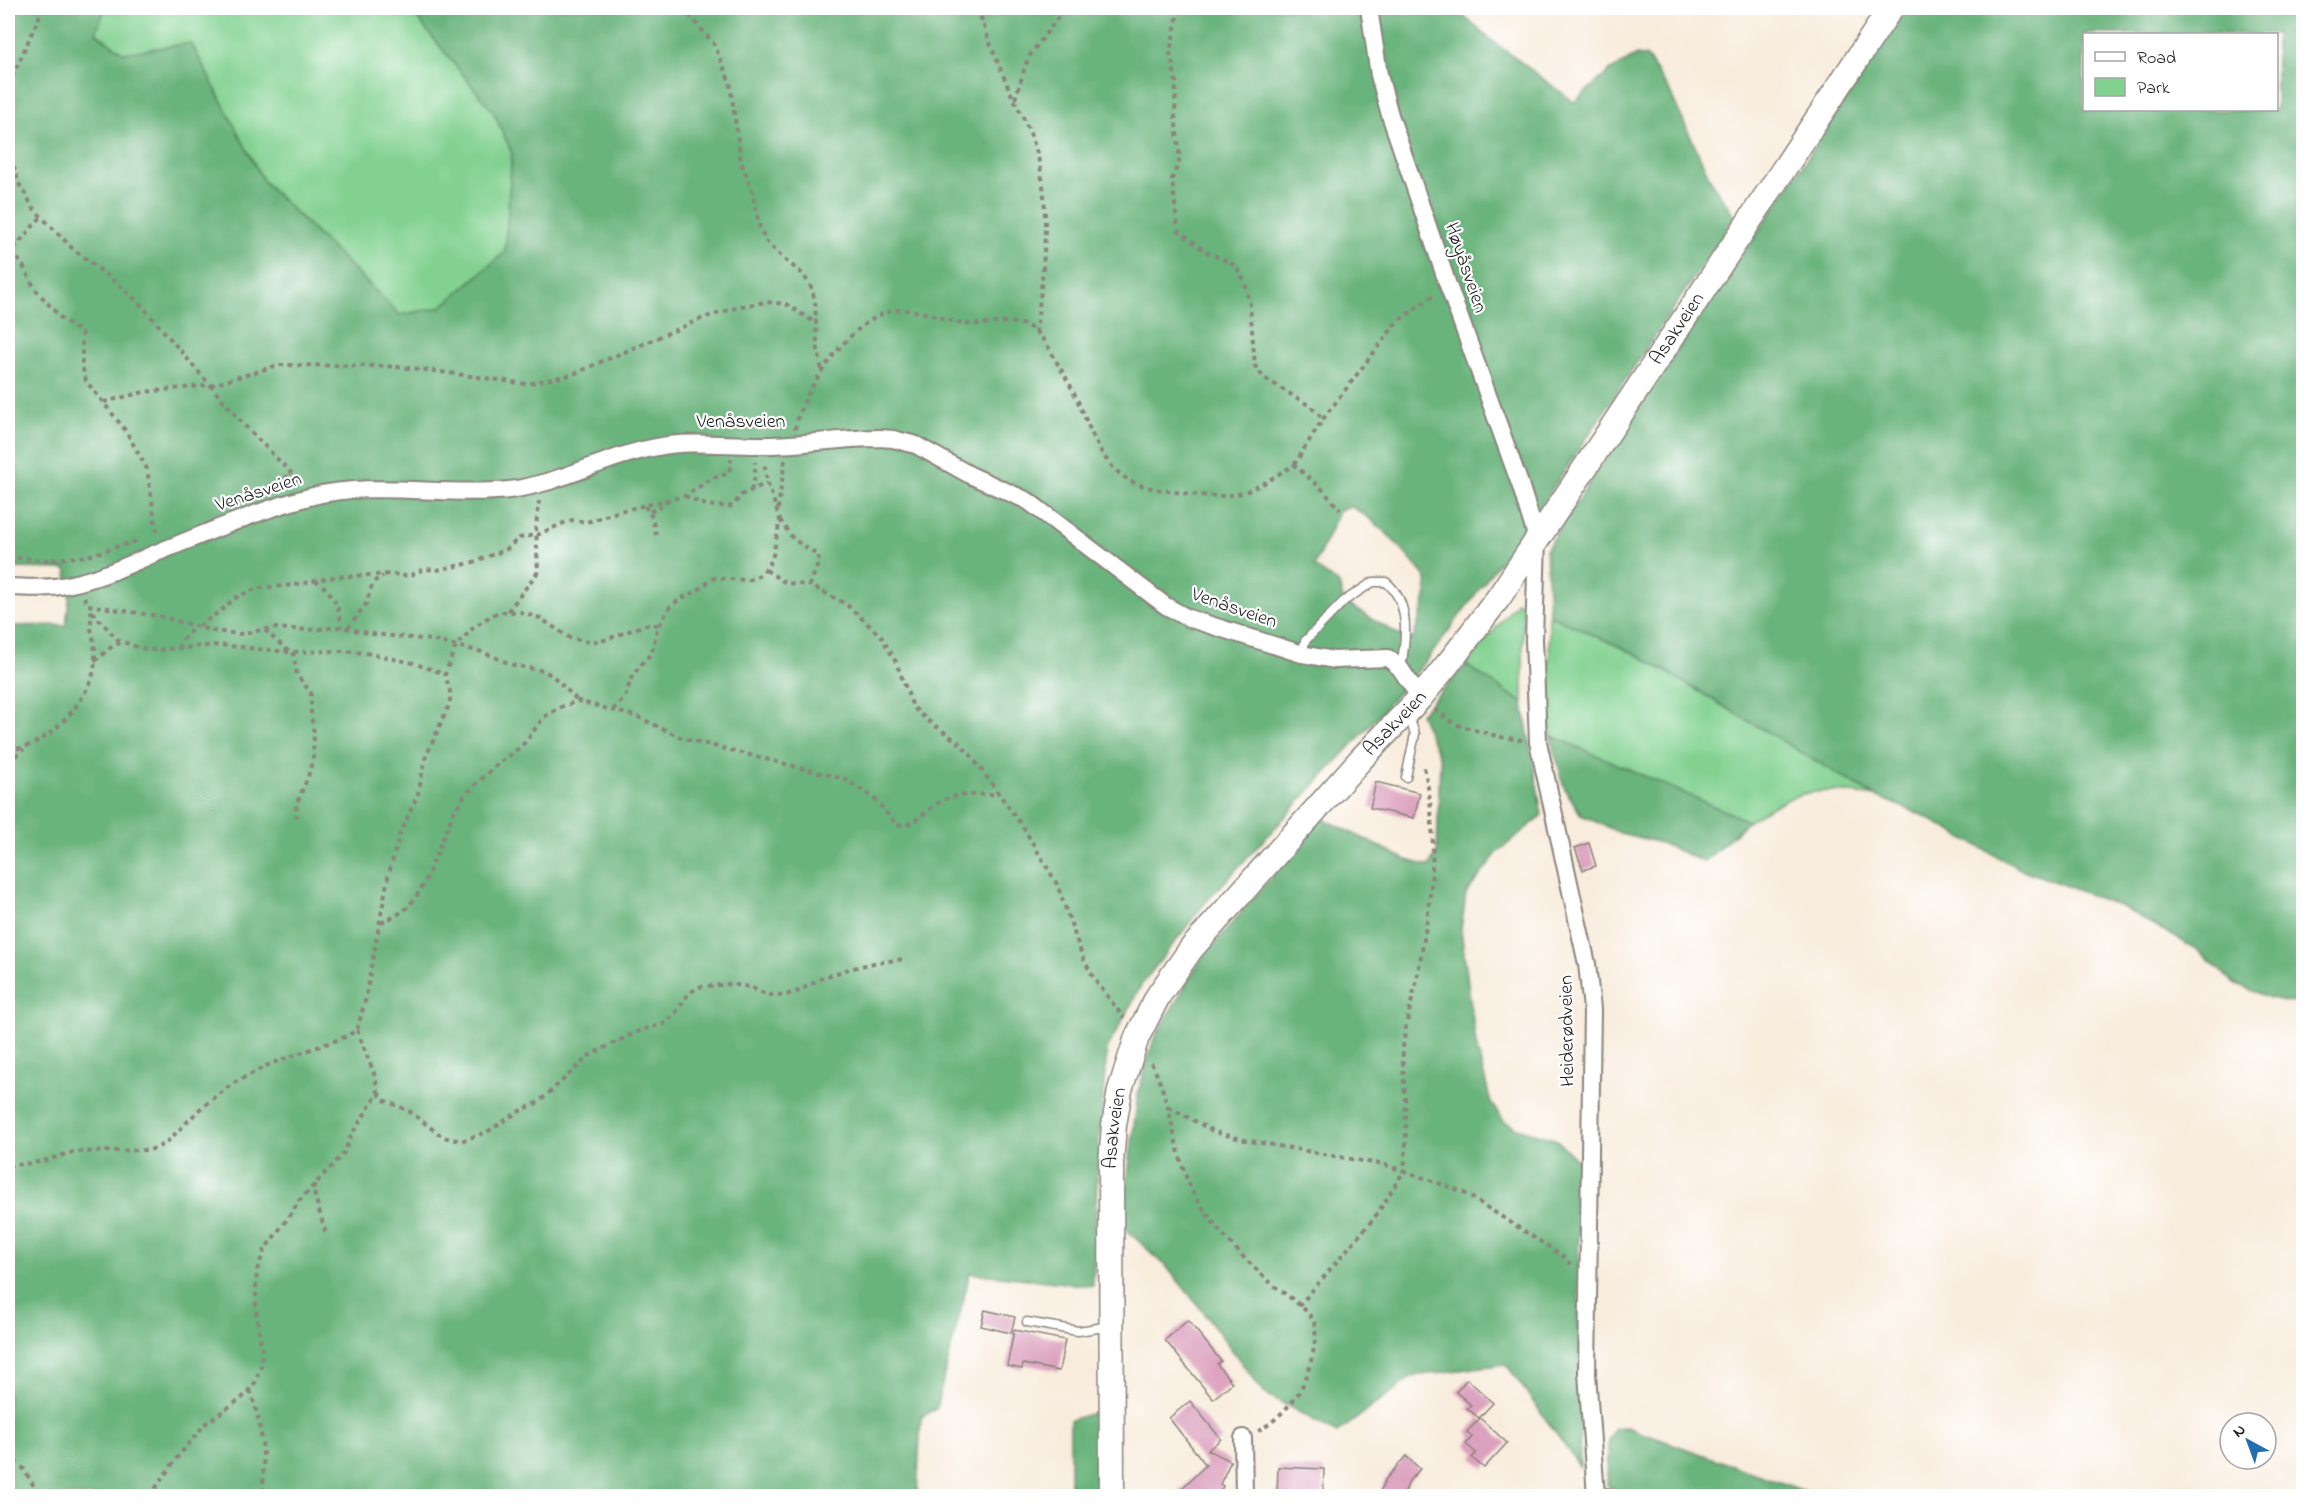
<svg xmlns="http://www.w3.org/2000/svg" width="2311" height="1504" font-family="'Indie Flower',sans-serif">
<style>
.green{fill:#82d191;stroke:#4f7656;stroke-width:1.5}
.forest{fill:#69b37b;stroke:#42684c;stroke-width:1.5;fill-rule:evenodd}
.building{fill:#dca1be}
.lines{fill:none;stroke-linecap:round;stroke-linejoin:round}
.service-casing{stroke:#8a847c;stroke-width:11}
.minor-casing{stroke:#8a847c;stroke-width:20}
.secondary-casing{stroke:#8a847c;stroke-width:27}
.path{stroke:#8a847c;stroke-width:4;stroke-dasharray:4.5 4.5;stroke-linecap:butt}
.service{stroke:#fff;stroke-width:8}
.minor{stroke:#fff;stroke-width:16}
.secondary{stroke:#fff;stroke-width:24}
.labels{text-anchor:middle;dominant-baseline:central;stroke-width:4.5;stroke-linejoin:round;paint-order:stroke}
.street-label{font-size:20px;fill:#1c1c1c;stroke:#fff}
</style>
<rect width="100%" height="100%" fill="#fff"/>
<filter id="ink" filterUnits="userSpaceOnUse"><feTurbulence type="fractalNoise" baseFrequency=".0167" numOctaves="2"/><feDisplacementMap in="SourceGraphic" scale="12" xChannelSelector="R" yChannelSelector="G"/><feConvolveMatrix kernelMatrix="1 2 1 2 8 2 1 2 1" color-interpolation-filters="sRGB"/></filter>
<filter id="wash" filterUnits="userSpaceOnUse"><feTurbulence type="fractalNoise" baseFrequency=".008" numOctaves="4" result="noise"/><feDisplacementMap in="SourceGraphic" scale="24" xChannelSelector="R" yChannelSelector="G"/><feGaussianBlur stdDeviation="1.35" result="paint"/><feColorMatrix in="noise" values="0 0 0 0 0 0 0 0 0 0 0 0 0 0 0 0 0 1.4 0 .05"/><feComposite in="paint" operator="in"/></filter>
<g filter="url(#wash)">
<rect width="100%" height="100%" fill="#f8ecdc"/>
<path class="green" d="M 105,8 L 409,8 L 494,113 L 512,153 L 505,252 L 441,307 L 400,315 L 264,182 L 191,43 L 124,54 L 96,32 Z
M 1517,602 L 1523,605 L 1523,703 L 1466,665 Z
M 1549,615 L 1636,654 L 1875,796 C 1852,793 1825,788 1803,794 C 1783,799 1765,811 1748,821 L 1550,735 Z"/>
<path class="forest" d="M 8,8 L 105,8 L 96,33 L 124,53 L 191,43 L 264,182 L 400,315 L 441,307 L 505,252 L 512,153 L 494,113 L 409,8 L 1454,8 L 1490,39 L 1574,102 L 1611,70 L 1637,55 L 1647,57 L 1669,90 L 1713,185 L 1735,216 L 1547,497 L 1427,660 L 1365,731 L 1206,902 L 1142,984 L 1107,1049 L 1098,1154 L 1093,1286 L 970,1273 L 936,1409 L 921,1417 L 917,1496 L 8,1496 L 8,626 L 66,625 L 70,590 L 66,569 L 8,568 ZM 1350,506 C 1381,522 1404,552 1426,578 L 1426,598 L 1413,639 L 1406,639 L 1344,602 L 1339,584 L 1314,566 L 1340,510 Z
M 1907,8 L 2303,8 L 2303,1004 L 2269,998 L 2234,983 L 2196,949 L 2122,907 L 2018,868 L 1922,815 L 1875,796 L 1636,654 L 1549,615 L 1546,549 L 1711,298 L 1750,244 ZM 2084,34 L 2276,34 L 2276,110 L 2084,110 Z
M 1466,665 L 1523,703 L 1542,815 L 1497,853 L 1466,894 L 1461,930 L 1476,1044 L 1491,1103 L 1505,1122 L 1517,1128 L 1557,1140 L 1578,1161 L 1580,1467 L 1506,1364 L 1413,1376 L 1337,1433 L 1264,1393 L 1205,1314 L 1166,1266 L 1122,1226 L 1138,1092 L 1154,1039 L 1199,962 L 1322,818 L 1407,860 L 1429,866 L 1437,852 L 1440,759 L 1420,714 Z
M 1550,735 L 1748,821 L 1704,862 L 1661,843 L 1620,833 L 1581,815 L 1564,787 Z
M 1097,1412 L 1100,1496 L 1070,1496 L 1070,1420 Z
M 1626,1427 L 1818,1496 L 1627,1496 L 1607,1485 L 1608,1441 L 1615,1428 Z"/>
<g id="blocks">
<path class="building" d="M 1376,782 L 1420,793 L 1414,818 L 1370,808 Z
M 1589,843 L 1596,866 L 1583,870 L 1575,848 Z
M 985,1310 L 1015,1317 L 1011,1333 L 981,1326 Z
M 1188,1320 L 1221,1361 L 1217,1364 L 1232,1383 L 1213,1399 L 1165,1340 Z
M 1014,1330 L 1065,1340 L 1059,1371 L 1023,1364 L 1022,1369 L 1007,1366 Z
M 1467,1379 L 1493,1403 L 1479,1418 L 1467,1408 L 1471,1405 L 1456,1392 Z
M 1190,1401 L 1221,1439 L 1208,1450 L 1231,1461 L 1220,1484 L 1223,1486 L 1218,1497 L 1173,1497 L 1206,1465 L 1169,1418 Z
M 1480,1418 L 1507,1443 L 1484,1468 L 1472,1458 L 1476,1453 L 1466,1444 L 1472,1437 L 1467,1432 Z
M 1406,1456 L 1420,1469 L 1409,1481 L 1403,1497 L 1378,1497 L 1385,1480 Z
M 1278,1467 L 1324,1469 L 1323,1497 L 1277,1497 Z"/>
</g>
</g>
<g filter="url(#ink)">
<use href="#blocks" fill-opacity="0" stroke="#8a847c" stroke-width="1.5"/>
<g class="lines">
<g class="service-casing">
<path id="service" d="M 1302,654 L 1305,641 L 1344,601 L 1373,582 L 1386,582 C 1411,603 1406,639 1401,667
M 1406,777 L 1415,734 L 1408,714
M 1027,1322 L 1078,1331 L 1111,1326
M 1596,1491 L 1609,1493 L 1612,1496"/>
</g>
<g class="minor-casing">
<path id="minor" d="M 1369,8 L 1379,75 L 1390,115 L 1448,285 L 1520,484 L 1537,539 L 1534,640 L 1538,742 L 1587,964 L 1592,1009 L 1587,1373 L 1596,1496
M 8,587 C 29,588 50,589 71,584 C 100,578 129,565 156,553 C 207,533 256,511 309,497 C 374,480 443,497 509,490 C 560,484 606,456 657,447 C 693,440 729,446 766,445 C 804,445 841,438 879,438 L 893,439 L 916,445 L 970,475 L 1028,501 L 1166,606 L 1188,618 L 1302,654 L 1334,660 L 1388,658 L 1400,668 L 1420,698
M 1243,1438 L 1244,1496"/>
</g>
<g class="secondary-casing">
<g id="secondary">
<path id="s1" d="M 1112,1496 L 1111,1163 L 1114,1125 L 1120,1090 L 1137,1037 L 1158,996 L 1191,949 L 1362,758 L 1420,698 L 1455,655 L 1499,597 L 1891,8"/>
</g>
</g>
<path class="path" d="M 683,8 L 714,44 L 730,83 L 741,162 L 752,190 L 760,229 L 767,242 L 785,260 L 803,274 L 811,287 L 815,300 L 817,345 L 822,371
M 978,8 C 987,38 1000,68 1013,98 C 1021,113 1029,128 1034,144 C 1053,200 1043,273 1036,332
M 1179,8 L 1170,52 L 1176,82 L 1175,116 L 1180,159 L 1172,179 L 1178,230 L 1206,252 L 1230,262 L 1240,272 L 1245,283 L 1250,305 L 1255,366 L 1264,378 L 1310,406 L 1323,419
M 8,94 L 14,73 L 43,8
M 1015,99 L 1028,58 L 1065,8
M 8,149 L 20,186 L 34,209 L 72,248 L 123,288 L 143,307 L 245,426 L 300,482
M 11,252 L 22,264 L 35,289 L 60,317 L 82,334 L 82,365 L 86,381 L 126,431 L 147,469 L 157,533
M 8,255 L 41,217
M 104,402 L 144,392 L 212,385 L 279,365 L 384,366 L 420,369 L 527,384 L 571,375 L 703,318 L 742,306 L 766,302 L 786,304 L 817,324
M 795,429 C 802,390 857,309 901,310 C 924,310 946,321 968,324 C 987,326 1014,317 1031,328 C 1042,335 1049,348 1055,359 C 1061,370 1068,380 1073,391 C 1087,418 1095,453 1120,474 C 1135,487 1156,489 1175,492 C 1195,495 1218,498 1238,494 C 1258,489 1276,475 1294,465 L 1322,489 L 1340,510
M 1294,465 L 1323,419 L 1397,322 L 1434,295
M 284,488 L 288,471
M 751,490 L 755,476 L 755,462
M 685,496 L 706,505 L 728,507 L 734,505 L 741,495 L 767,483
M 645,506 L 652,517 L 656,535
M 778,509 L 785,460
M 650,511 L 657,510 L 667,500
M 780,520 L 793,539 L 818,555 L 819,561 L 810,585
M 8,557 L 46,560 L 87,556 L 136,541
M 766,570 L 786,583 L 810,585 L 846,604 L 881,636 L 896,662 L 913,707 L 927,720 L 958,742 L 970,754 L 1023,827 L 1057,884 L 1083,958 L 1093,977 L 1124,1018
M 315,580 C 332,591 340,606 341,627
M 84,597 L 88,605 L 164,617 L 213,631 L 239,634 L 273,628 L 308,630 L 341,627 L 373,634 L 431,640 L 482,652 L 513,665 L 544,671 L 553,676 L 578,701
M 508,611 L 538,572 L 536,527 L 539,501
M 92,612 L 118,640 L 140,648 L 154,650 L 219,645 L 289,652 L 343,651 L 366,653 L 413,663 L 445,674
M 199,626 L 223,609 L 233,599 L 257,588 L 294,585 L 334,577 L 392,574 L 409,576 L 424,569 L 437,570 L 471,563 L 507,549 L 519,538 L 537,535 L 566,522 L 573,520 L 587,522 L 620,511 L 685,496 L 712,478 L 727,474 L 731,467 L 731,459
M 348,628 L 366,604 L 373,582 L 383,576
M 265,630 L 288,651
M 178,648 L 183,639 L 195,626
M 293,652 L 297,675 L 311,693 L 311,715 L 314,734 L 313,758 L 308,777 L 296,805 L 297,817
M 95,661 L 110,648 L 122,642
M 1435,709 L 1454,724 L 1500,737 L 1522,740
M 613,710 L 625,697 L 632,676 L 652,652 L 657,629 L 670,607 L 680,599 L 697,591 L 713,578 L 749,580 L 762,574 L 772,560 L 780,520 L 767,481 L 764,461
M 8,748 C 42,754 88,701 94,670 C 96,655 95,643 91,629 C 90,623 92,616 91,610
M 8,762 L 24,749
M 381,923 L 404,911 L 416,897 L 424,884 L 454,812 L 464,796 L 494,767 L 522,746 L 544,717 L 561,707 L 578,701 L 638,717 L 682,738 L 845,779 L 874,798 L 897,825 C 918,826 928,806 946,799 C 961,793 983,795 998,794
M 1151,1063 C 1175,1106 1172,1159 1198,1201 C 1217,1231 1245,1260 1271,1283 C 1284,1294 1304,1305 1313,1320 C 1321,1335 1307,1381 1298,1394 C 1288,1408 1272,1424 1258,1431
M 378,1093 L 384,1100 L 409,1111 L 443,1137 L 461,1141 L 487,1132 L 518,1112 L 539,1102 L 590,1055 L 641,1030 L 664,1024 L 675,1014 L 689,993 L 699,987 L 729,984 L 750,987 L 768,995 L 786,995 L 799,991 L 822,978 L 849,969 L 874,963 L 904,959
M 1169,1107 L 1215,1132 L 1245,1140 L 1385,1165 L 1404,1171 C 1406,1147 1407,1123 1405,1098 C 1404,1078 1401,1059 1404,1039 C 1407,1015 1415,991 1419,967 C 1432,899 1440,832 1423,763
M 8,1166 L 44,1161 L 73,1152 L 150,1150 L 165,1144 L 200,1109 L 232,1084 L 270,1064 L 345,1037 L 357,1030 L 365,1001 L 388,877 L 399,836 L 418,794 L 425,759 L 449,705 L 451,695 L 445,674 L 456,646 L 474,627 L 492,615 L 501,612 L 520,612 L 540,618 L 570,638 L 589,642 L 605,640 L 645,625 L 659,625
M 314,1184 L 314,1193 L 326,1234
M 1299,1306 L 1375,1217 L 1404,1171 L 1463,1192 L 1563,1256 L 1571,1265
M 250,1390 C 264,1432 264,1453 263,1496
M 8,1455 L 23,1468 L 40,1496
M 150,1496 L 176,1459 L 206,1423 L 242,1398 L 255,1383 L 261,1366 L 262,1351 L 256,1311 L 256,1283 L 257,1270 L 265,1249 L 293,1211 L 299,1201 L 344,1153 L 352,1134 L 378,1093 L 375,1076 L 357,1030"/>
<use href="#service" class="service"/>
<use href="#minor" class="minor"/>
<use href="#secondary" class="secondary"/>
</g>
</g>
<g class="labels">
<g class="street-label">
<text transform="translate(1465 268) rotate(71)">Høyåsveien</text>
<text stroke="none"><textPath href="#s1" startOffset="1356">Asakveien</textPath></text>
<text x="741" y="422">Venåsveien</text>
<text transform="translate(259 493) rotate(-18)">Venåsveien</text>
<text transform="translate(1234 609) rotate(19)">Venåsveien</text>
<text stroke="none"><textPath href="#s1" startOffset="870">Asakveien</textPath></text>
<text transform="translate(1568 1031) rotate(-91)">Heiderødveien</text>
<text stroke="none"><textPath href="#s1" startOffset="368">Asakveien</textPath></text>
</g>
</g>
<rect width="2311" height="1504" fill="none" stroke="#fff" stroke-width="30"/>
<rect x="2083" y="33" width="195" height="78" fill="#ffffff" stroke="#a4a4a4" stroke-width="1.5"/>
<rect x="2095" y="52" width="30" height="9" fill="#ffffff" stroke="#a4a4a4" stroke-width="1.5"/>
<text x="2137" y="63" font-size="18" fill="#1c1c1c">Road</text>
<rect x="2095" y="78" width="30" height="18" fill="#82d191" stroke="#a4a4a4" stroke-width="1.5"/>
<text x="2137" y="93" font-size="18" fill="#1c1c1c">Park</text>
<g transform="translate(2248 1441) rotate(319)"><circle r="28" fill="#ffffff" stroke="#a4a4a4" stroke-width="1.5"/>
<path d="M0-4.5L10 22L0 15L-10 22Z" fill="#1f6fb2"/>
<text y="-9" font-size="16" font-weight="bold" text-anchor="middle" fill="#1c1c1c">N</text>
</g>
</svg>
